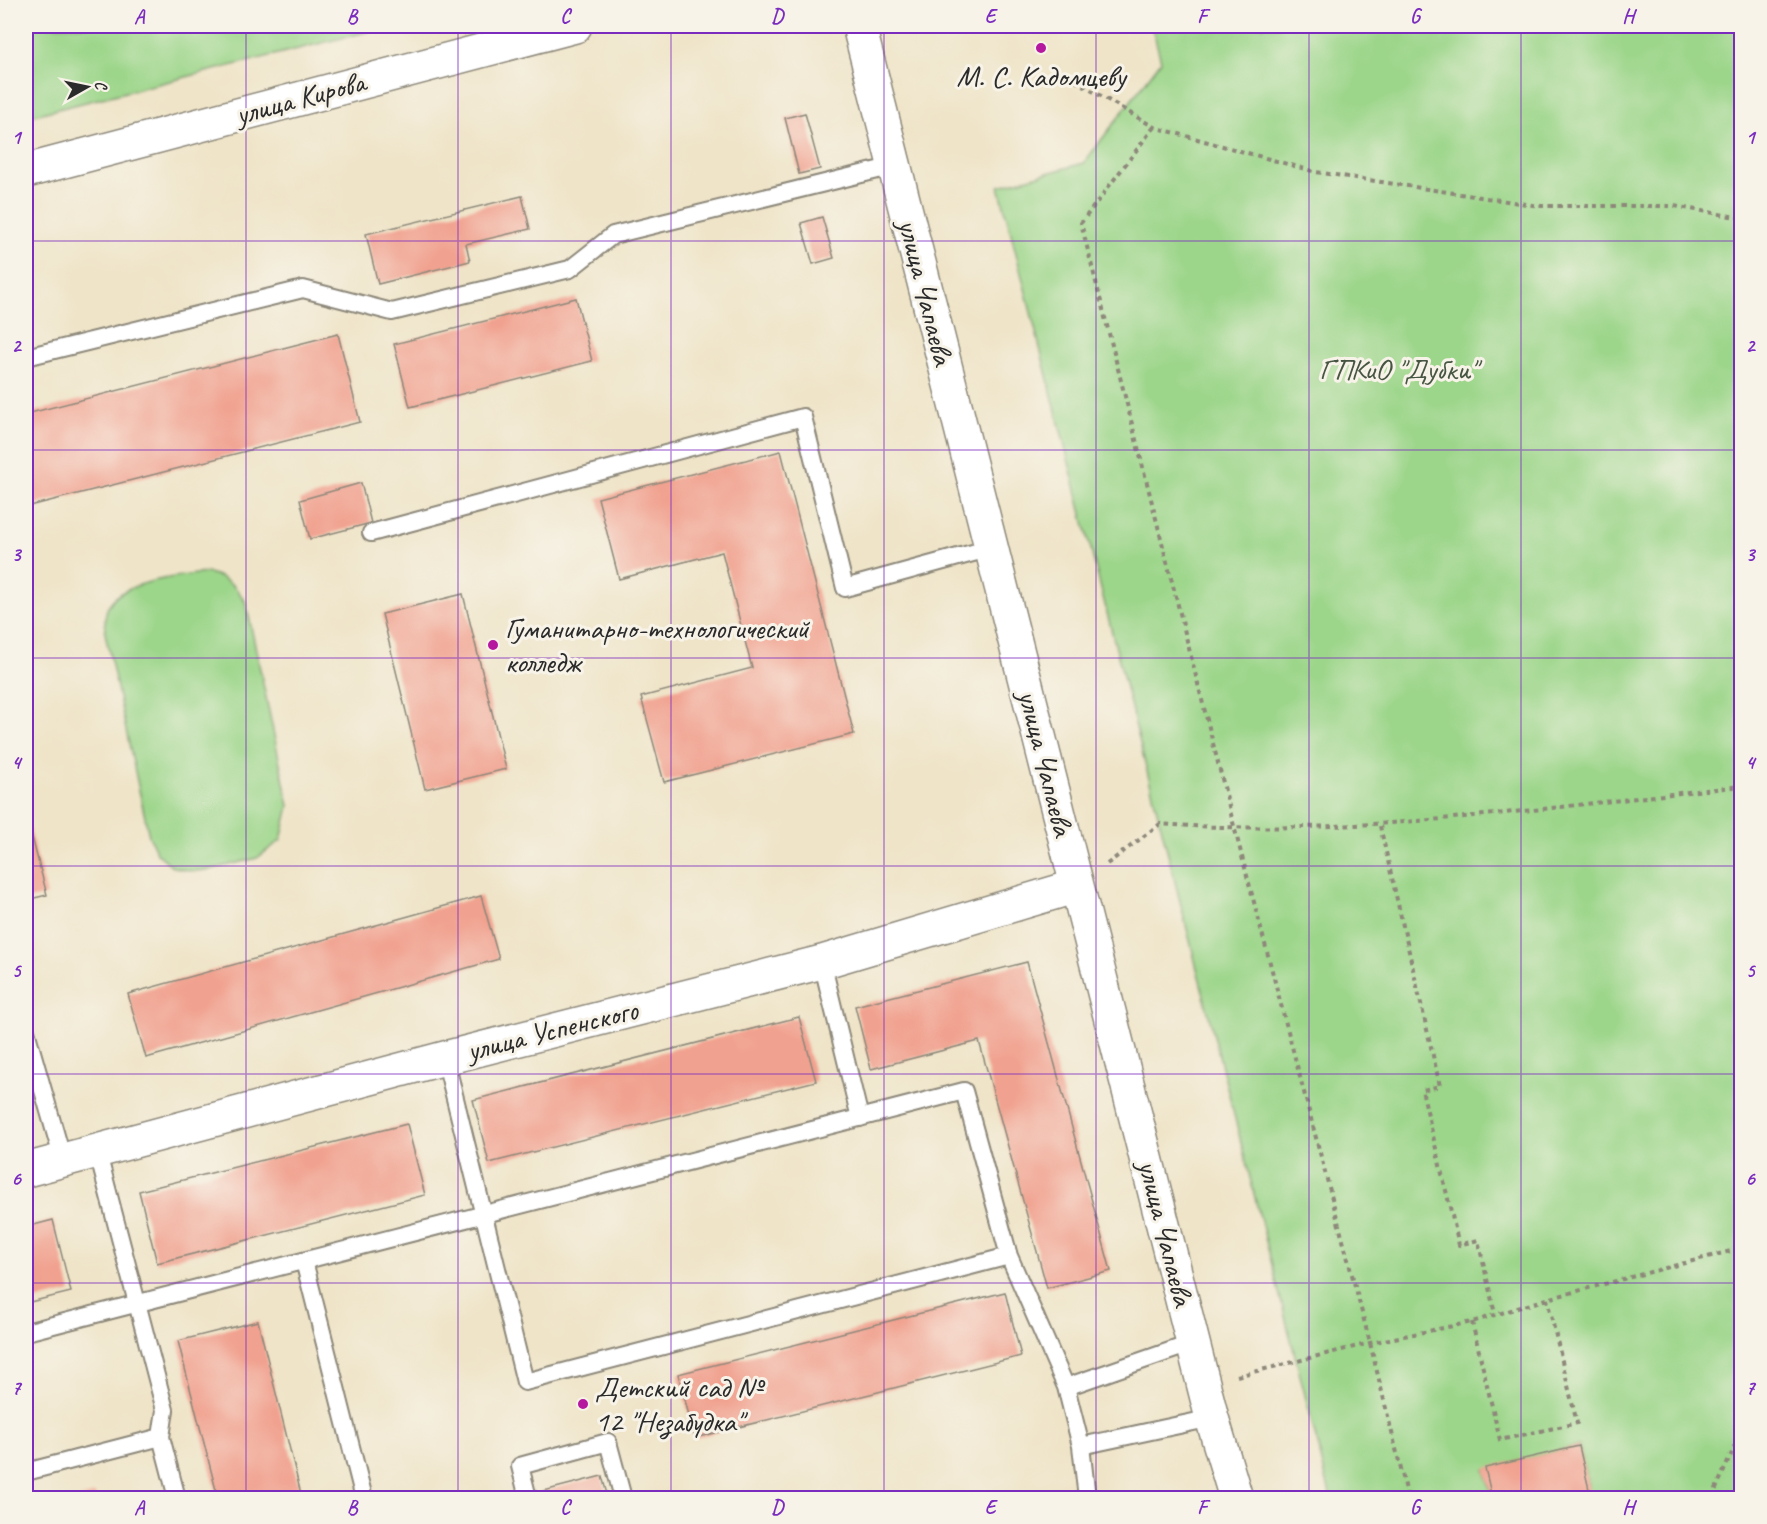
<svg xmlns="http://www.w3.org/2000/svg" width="1767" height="1524" font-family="Caveat,sans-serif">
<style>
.green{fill:#9cd68a;stroke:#64805a;stroke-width:1.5}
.building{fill:#f1a18f}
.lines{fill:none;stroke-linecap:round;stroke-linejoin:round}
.service-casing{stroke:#8d887a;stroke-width:20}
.minor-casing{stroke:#8d887a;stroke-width:36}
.secondary-casing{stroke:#8d887a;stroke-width:36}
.path{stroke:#8d887a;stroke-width:4;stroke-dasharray:4.5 4.5;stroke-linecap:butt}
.service{stroke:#fff;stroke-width:16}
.minor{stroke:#fff;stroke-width:33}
.secondary{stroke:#fff;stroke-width:33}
.grid{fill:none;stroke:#7b2cbf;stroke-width:1.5;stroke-opacity:0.55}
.poi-dot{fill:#b5179e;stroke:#f7f3e8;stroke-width:2}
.labels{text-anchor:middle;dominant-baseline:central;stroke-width:6;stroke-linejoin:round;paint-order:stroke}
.poi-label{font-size:30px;fill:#2b2b2b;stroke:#f7f3e8;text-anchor:start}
.street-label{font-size:30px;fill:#2b2b2b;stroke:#f7f3e8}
.park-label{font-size:30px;fill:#475643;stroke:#f7f3e8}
.neatline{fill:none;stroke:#7b2cbf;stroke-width:2}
.grid-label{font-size:20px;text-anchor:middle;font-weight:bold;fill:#7b2cbf}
</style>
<rect width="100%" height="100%" fill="#f7f3e8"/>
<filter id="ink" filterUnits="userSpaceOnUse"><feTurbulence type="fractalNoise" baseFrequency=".0167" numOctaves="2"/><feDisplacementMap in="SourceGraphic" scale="12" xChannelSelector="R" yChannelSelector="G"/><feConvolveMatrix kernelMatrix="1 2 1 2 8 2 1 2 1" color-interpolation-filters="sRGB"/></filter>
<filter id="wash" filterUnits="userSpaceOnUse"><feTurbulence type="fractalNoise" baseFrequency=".008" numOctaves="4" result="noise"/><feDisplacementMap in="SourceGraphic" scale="24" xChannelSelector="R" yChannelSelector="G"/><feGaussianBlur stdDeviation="1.35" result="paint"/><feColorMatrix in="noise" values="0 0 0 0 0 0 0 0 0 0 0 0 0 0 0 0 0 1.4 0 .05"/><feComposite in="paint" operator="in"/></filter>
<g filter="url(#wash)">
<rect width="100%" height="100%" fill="#efe4c8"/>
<path class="green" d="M 26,26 L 390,26 L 26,117 Z
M 1152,26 L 1741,26 L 1741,1498 L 1591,1498 L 1579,1446 L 1485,1469 L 1492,1498 L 1331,1498 L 999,186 L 1084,163 L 1161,61 Z
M 209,573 C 228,579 236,586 246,603 L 289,806 L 281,840 L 257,858 L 209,870 L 192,871 L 173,867 L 157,853 L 149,836 L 105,633 C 105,623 104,610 111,602 C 128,581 183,575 209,573 Z"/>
<g id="blocks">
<path class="building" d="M 805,113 L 820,169 L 799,174 L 785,118 Z
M 522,196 L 530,229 L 466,244 L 470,261 L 378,284 L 366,234 Z
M 822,217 L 834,258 L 813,264 L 801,223 Z
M 576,298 L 592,361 L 410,407 L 394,344 Z
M 338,334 L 360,422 L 26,507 L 26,414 Z
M 781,451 L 854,734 L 664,782 L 641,697 L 752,668 L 722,552 L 619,579 L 598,498 Z
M 361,483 L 371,523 L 310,539 L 300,500 Z
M 463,594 L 506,769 L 425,789 L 382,614 Z
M 26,814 L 47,895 L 26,900 Z
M 481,896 L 499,959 L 146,1058 L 128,994 Z
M 1027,962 L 1111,1271 L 1047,1288 L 979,1041 L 871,1069 L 855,1006 Z
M 799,1017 L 816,1081 L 489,1163 L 473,1100 Z
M 407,1124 L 425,1195 L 157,1263 L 139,1191 Z
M 53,1220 L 71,1292 L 26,1303 L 26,1227 Z
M 1005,1292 L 1021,1356 L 695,1438 L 678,1374 Z
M 258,1321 L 302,1498 L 218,1498 L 178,1341 Z
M 1579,1446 L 1591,1498 L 1492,1498 L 1485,1468 Z
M 602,1476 L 608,1498 L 542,1498 L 540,1492 Z
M 144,1493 L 145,1498 L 123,1498 Z
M 95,1494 L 96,1498 L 80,1498 Z"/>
</g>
</g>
<g filter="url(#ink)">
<use href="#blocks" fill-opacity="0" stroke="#8d887a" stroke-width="1.5"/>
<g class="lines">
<g class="service-casing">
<path id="service" d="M 26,357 L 303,289 L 392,312 L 570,269 L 613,235 L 894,166
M 371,533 L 803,417 L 845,588 L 991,548
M 822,962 L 860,1118
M 26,1031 L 63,1160
M 445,1058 L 525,1382 L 1009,1256
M 97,1150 L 165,1410 L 161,1437
M 304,1261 L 364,1498
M 26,1332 L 964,1091 L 1009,1256 L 1066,1387 L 1081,1446 L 1087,1498
M 1066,1387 L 1193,1343
M 1081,1446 L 1212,1418
M 26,1472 L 161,1437 L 177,1498
M 528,1498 L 520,1466 L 608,1442 L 623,1498"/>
</g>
<g class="minor-casing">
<path id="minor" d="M 859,26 L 1212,1418 L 1236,1498
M 26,1170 L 445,1058 L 822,962 L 1077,886"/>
</g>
<g class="secondary-casing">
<path id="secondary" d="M 26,171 L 575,26"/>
</g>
<path class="path" d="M 1067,76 L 1154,127 L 1316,172 L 1539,206 L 1674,206 L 1742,218
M 1154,127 L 1081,223 L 1235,830 L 1370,1343 L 1408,1498
M 1739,668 L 1742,671
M 1380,826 L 1440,1086 L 1422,1090 L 1459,1245 L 1478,1240 L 1495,1314
M 1107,864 L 1160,824 C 1355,838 1548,807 1742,786
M 1472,1322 L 1500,1440 L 1577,1423 L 1547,1299
M 1237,1376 L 1370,1343 L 1472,1322 L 1547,1299 L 1742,1248
M 1712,1498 L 1742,1430"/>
<use href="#service" class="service"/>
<use href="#minor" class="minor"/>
<use href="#secondary" class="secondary"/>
</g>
</g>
<path class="grid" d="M 246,26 L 246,1498M 458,26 L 458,1498M 671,26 L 671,1498M 884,26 L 884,1498M 1096,26 L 1096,1498M 1309,26 L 1309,1498M 1521,26 L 1521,1498M 26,241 L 1742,241M 26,450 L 1742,450M 26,658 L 1742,658M 26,866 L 1742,866M 26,1074 L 1742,1074M 26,1283 L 1742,1283"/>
<g class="poi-dot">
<circle cx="1041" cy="48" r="6"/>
<circle cx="493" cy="645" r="6"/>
<circle cx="583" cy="1404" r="6"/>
</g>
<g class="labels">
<g class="poi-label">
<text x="1041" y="76" text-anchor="middle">М. С. Кадомцеву</text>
<text x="505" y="628">Гуманитарно-технологический<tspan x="505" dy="34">колледж</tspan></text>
<text x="595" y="1387">Детский сад №<tspan x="595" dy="34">12 "Незабудка"</tspan></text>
</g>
<g class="street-label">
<text transform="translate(300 98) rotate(-15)">улица Кирова</text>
<text transform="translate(926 292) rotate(76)">улица Чапаева</text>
<text transform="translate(1046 763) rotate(76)">улица Чапаева</text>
<text transform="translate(552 1030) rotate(-14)">улица Успенского</text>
<text transform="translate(1166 1233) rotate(76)">улица Чапаева</text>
</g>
<g class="park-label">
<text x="1398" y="369">ГПКиО "Дубки"</text>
</g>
</g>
<rect width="1767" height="1524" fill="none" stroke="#f7f3e8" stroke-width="66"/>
<g transform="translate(87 87) rotate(81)" stroke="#f7f3e8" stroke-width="4.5" paint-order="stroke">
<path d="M0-4.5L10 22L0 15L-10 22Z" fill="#2b2b2b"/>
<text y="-9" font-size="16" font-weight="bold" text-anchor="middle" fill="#2b2b2b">С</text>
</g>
<rect x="33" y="33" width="1701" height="1458" class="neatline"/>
<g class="grid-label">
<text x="139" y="23">A</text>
<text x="352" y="23">B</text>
<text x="565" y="23">C</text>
<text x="777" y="23">D</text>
<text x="990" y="23">E</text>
<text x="1202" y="23">F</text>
<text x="1415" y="23">G</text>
<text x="1628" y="23">H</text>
<text x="16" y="144">1</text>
<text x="1750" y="144">1</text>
<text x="16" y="352">2</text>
<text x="1750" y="352">2</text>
<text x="16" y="561">3</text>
<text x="1750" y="561">3</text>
<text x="16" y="769">4</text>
<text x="1750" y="769">4</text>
<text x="16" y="977">5</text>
<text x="1750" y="977">5</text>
<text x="16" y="1185">6</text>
<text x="1750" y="1185">6</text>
<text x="16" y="1394">7</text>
<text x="1750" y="1394">7</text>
<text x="139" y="1514">A</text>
<text x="352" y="1514">B</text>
<text x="565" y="1514">C</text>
<text x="777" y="1514">D</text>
<text x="990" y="1514">E</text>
<text x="1202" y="1514">F</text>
<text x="1415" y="1514">G</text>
<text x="1628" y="1514">H</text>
</g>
</svg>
